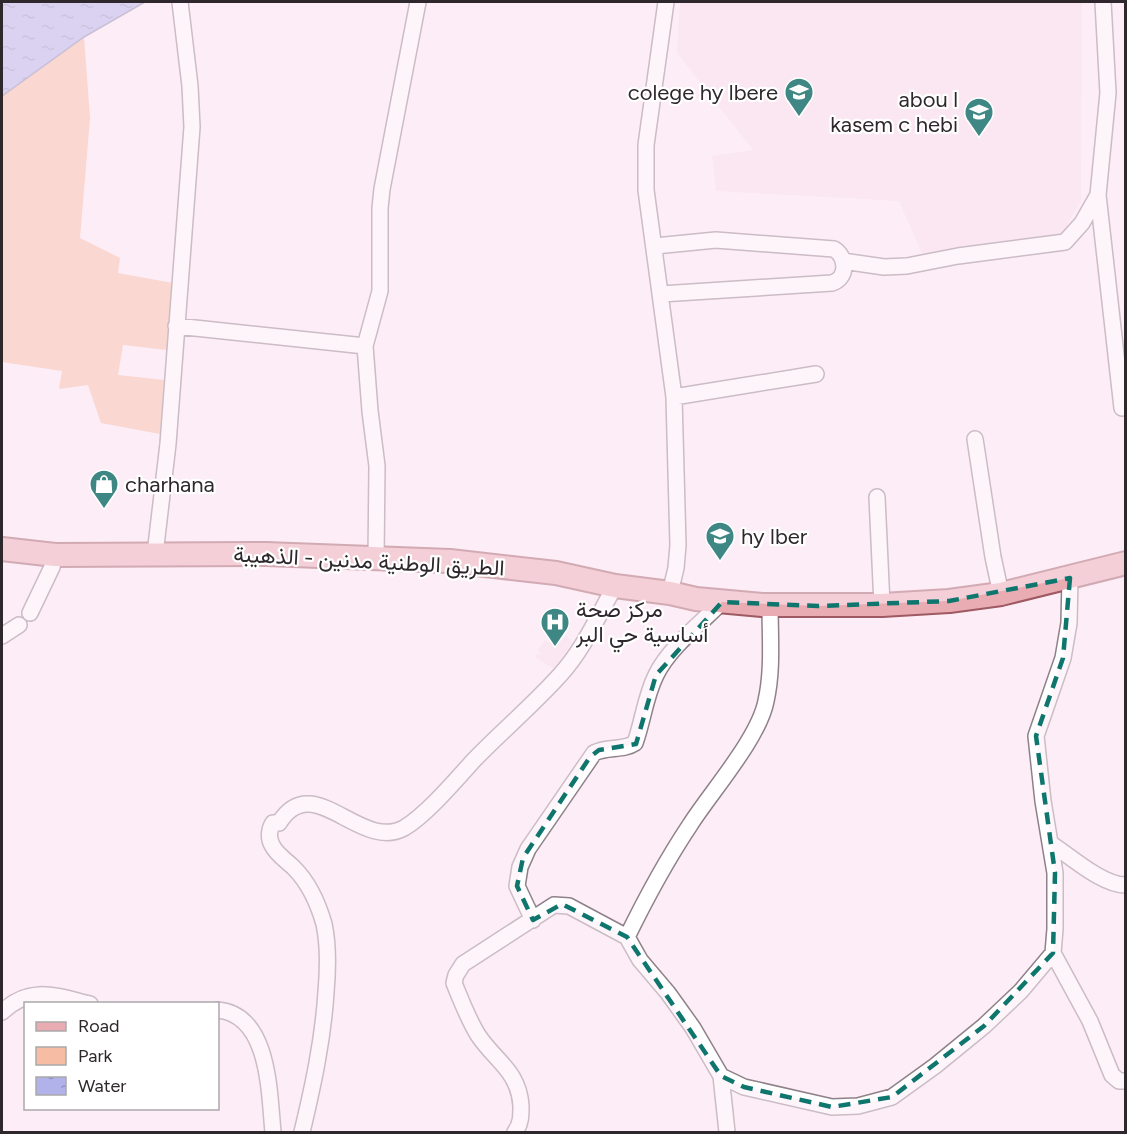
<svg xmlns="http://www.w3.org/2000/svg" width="1127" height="1134" font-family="Figtree,Vazirmatn,sans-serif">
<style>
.built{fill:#f7dfec}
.green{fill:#f6bda4}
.water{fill:url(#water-ripples);stroke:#8989b0;stroke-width:1.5}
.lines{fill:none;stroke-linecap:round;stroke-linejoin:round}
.minor-casing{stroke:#8f8189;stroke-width:18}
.primary-casing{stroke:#9e5963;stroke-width:26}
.minor{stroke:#fff;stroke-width:15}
.primary{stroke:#e9acb3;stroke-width:22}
.marked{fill:none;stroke:#0f766e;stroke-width:4.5;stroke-dasharray:12 8;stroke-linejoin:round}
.labels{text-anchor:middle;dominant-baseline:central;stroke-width:4.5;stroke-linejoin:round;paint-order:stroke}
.poi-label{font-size:22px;fill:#2e282c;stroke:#fff;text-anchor:start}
.street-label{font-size:22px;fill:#2e282c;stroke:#fff}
</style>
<defs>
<pattern id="water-ripples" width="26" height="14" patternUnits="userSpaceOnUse" patternTransform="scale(1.5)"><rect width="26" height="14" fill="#b0b2e9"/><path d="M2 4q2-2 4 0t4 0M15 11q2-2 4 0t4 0" fill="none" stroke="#9091bd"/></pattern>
</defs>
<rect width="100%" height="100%" fill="#fdedf6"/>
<path class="built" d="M 680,2 L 1079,2 L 1082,3 L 1081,201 L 1060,237 L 923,256 L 899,201 L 716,191 L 712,156 L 753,150 L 677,53 Z
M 548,631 L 557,634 L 555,638 L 562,640 L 566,635 L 572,642 L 559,663 L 554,669 L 536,658 L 536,653 L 542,656 L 538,650 L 545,640 L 549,643 L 550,640 L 545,636 Z"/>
<path class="green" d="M 84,37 L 90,118 L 80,238 L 120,258 L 118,273 L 173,283 L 167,350 L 123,345 L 118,375 L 164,380 L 160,434 L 101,423 L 88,385 L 59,389 L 62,371 L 2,362 L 2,96 Z"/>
<path class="water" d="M 2,2 L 145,2 L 84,37 L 2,96 Z"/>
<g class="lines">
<g class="minor-casing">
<path id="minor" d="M 666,2 L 646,145 L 646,190 L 674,397 L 678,545 L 676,568 L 670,593
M 1103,2 L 1108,93 L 1098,195 L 1122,408
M 655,246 L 716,240 L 834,249 C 847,257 848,278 832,283 L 661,294
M 843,261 L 884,267 L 907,266 L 958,256 L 1065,242 L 1082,223 L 1098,195
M 176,326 L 365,346
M 674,397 L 816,374
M 975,439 L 993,557 L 1001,594
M 877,497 L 882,605
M 155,554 L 168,444 L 192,127 L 190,86 L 180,2
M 376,558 L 377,466 L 370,411 L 365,346 L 380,291 L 380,208 L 382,189 L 418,2
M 30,613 L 52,567 L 55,555
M 2,636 L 19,625
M 1050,843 C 1069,855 1103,886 1126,885
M 533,920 L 517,886 L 520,867 L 528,849 L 594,753 C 607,746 623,751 635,743 C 643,721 645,697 656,675 C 669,648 701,623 722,602
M 1053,953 L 1090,1021 L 1112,1075 L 1119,1081 L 1126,1081
M 218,1010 C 270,1015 269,1093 273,1132
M 2,1012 C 30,985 56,996 90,1004
M 721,1076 L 744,1087 L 832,1107 L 858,1106 L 892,1097 L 935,1066 L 984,1026 L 1021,991 L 1053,953 L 1055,929 L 1055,873 L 1043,801 L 1036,736 L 1063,658 L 1069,623 L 1070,578
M 302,1132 C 313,1086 323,1040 326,992 C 328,969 329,947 324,924 C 318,903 309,883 294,868 C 287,861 276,854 272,845 C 268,838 269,829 273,823 L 279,823 C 313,768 360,852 404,828 C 426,815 455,781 473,761 C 501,732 533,705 560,675 C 583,650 598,616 615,586
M 515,1132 C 521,1124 521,1116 521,1106 C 519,1071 495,1061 478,1035 C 468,1019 461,1000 454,983 L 456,975 L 463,964 L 554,905 L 569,906 L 627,937
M 727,1132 L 721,1076 L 693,1028 L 668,993 L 640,960 L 627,937 C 646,898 666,861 690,825 C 711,792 759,738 766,701 C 773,670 770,637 770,605"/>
</g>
<g class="primary-casing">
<path id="primary" d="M 2,549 L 55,555 L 266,554 L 450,561 L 556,573 L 615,586 L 670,593 L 696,599 L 762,605 L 882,605 L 949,601 L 1001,594 L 1126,563"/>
</g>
<use href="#minor" class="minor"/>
<use href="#primary" class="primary"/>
</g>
<path d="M0 0H1127V1134H0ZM 1070,578 L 1063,658 L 1036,736 L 1055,873 L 1053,953 L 984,1026 L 892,1097 L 832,1107 L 744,1087 L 721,1076 L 627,937 L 562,904 L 533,920 L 517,886 L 523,858 L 590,757 L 599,750 L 636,744 L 656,675 L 722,602 L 818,606 L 949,601 Z" fill="#fdedf6" fill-opacity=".55" fill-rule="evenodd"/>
<path class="marked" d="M 1070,578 L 1063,658 L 1036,736 L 1055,873 L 1053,953 L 984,1026 L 892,1097 L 832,1107 L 744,1087 L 721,1076 L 627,937 L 562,904 L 533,920 L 517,886 L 523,858 L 590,757 L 599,750 L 636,744 L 656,675 L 722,602 L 818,606 L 949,601 Z"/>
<defs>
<g id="university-pin" transform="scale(1.5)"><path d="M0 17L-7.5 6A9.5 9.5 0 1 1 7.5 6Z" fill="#3f8784" stroke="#fff"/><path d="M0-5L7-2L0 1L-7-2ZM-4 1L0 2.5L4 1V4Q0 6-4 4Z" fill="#fff"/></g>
<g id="shop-pin" transform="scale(1.5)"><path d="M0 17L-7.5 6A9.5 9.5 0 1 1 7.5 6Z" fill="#3f8784" stroke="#fff"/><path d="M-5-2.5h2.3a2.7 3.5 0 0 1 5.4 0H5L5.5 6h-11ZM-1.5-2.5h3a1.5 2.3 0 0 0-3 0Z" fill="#fff"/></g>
<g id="school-pin" transform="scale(1.5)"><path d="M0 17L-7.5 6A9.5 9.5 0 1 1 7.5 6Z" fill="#3f8784" stroke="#fff"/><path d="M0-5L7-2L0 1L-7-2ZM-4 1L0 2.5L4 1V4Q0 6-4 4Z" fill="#fff"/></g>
<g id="hospital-pin" transform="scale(1.5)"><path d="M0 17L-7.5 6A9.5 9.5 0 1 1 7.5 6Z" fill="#3f8784" stroke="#fff"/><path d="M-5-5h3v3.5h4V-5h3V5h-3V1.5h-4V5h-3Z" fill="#fff"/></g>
</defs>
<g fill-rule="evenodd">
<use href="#university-pin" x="799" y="92"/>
<use href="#university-pin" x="979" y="112"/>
<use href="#shop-pin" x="104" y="484"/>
<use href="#school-pin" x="720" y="536"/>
<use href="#hospital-pin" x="555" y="622"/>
</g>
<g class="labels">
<g class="poi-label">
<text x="778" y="92" text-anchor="end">colege hy lbere</text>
<text x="958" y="99" text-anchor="end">abou l<tspan x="958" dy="25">kasem c hebi</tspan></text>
<text x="125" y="484">charhana</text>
<text x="741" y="536">hy lber</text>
<text x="576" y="609">مركز صحة<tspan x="576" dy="25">أساسية حي البر</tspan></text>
</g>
<g class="street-label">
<text transform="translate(369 561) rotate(3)">الطريق الوطنية مدنين - الذهيبة</text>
</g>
</g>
<rect width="1127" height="1134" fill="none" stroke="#2e282c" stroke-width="6"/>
<rect x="24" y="1002" width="195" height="108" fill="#ffffff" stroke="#aba9ab" stroke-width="1.5"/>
<rect x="36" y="1022" width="30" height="9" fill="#e9acb3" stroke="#aba9ab" stroke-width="1.5"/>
<text x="78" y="1032" font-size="18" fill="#2e282c">Road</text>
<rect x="36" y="1047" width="30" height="18" fill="#f6bda4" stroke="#aba9ab" stroke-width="1.5"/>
<text x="78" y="1062" font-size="18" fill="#2e282c">Park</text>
<rect x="36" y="1077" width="30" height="18" fill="url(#water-ripples)" stroke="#aba9ab" stroke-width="1.5"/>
<text x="78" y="1092" font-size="18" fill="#2e282c">Water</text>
</svg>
